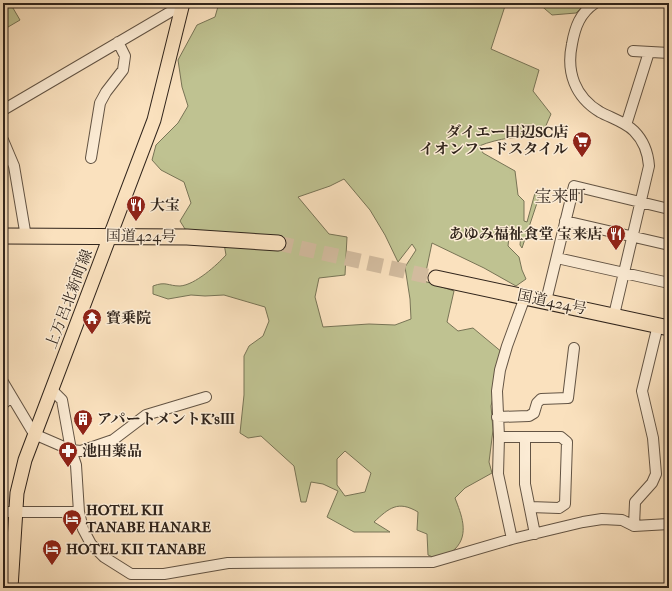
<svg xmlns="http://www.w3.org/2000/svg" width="672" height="591" font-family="'IM FELL French Canon','Noto Serif JP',serif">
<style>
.green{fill:#bfc291;stroke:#787456;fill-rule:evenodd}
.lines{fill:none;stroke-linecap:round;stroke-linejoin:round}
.highway-tunnel{stroke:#d2bb9e;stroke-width:15;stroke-dasharray:15 8;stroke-linecap:butt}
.minor-casing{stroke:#635444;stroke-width:12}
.major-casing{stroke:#31251c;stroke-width:15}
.highway-casing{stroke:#31251c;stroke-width:17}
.minor{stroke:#fcecd5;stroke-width:10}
.major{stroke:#fae1be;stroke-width:13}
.highway{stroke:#fae1be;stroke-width:15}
.labels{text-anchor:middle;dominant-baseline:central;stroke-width:3;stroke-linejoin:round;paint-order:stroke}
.poi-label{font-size:15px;font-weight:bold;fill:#31251c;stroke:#fcecd5;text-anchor:start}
.street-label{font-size:15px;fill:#31251c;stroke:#fcecd5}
.quarter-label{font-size:17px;fill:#31251c;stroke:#fcecd5}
</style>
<rect width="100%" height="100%" fill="#fae1be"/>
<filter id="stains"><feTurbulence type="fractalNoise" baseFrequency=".005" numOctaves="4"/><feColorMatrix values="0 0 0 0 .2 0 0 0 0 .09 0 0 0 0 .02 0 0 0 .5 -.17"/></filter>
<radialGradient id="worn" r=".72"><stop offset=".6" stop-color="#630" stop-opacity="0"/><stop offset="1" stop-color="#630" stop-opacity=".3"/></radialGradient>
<path class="green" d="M 3,3 L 10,3 L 20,20 L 3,30 Z
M 219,3 L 506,3 L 491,49 L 539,70 L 533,91 L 551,114 L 541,137 C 519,136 499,138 479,146 L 483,153 L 515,171 L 518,195 L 524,201 L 524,221 L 527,222 L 535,193 L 540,194 L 522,248 L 520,245 L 521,233 L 509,236 L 508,246 L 519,257 L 522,270 L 526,279 L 516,286 L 484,268 L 432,243 L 424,281 L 454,291 L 447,322 L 458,331 L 473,328 L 503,353 L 491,406 L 493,430 L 489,462 L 492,473 L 465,488 L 455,498 C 461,514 470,534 455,549 C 451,553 441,556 435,558 L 428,555 L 427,534 L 417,530 L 418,512 C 398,500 389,508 374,522 L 390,532 L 354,532 L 327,517 L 338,491 L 323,484 L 311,482 L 306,502 L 301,502 L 294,466 L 261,436 L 248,438 L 240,433 L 244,395 L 244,356 L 249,346 L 263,336 L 269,321 L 265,307 L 224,295 L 205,296 L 191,295 L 168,299 L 153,294 L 153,286 C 166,281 168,286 180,286 C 195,285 217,265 226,255 L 223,238 L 185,229 L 180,221 L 191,203 L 184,182 L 161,170 L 152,160 L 156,145 L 178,123 L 188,106 L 182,87 L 178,60 L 197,25 L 215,17 ZM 344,179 L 370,210 L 385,235 L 398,262 L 412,244 L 416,250 L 405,267 L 410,299 L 411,319 L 395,325 L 369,324 L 323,327 L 315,297 L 319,278 L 345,275 L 347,237 L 329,234 L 298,197 L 330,186 ZM 345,451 L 371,473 L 365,492 L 345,496 L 337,485 L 337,459 Z
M 538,3 L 586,3 L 576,13 L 552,15 Z"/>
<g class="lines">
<path class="highway-tunnel" d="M 278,243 L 436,278"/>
<g class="minor-casing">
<path id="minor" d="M 595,3 C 580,13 575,27 572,44 C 566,72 575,97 600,112 C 611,118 625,122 634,131 C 644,141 648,152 649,166 L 614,315
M 633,51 L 669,53
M 3,110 L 182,5
M 626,125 L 649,52
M 3,140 L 14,166 L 26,237
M 91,158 L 100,103 L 106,92 L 123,70 L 125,56 L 118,42
M 565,221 L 669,245
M 557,258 L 669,283
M 546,301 L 574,186 L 669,209
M 3,382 L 34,434 L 71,450 L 81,451 L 113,440 L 146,415 L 206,397
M 51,389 L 62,400 L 71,450 L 76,465 L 79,512 L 83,529 L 91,544 L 104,557 L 131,574 L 164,574 L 228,563 L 433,562 L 512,539 L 583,522 L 602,519 L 622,520 L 634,526 L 669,524
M 3,404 L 11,397
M 497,417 L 529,416 L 534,413 L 537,403 L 541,399 L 568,398 L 574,348
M 499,437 L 561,437 L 567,442 L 565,504 L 559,508 L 530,507
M 525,437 L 525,484 L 535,534
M 3,512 L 79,512
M 634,526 L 635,502 L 652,483 L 656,474 L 653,438 L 642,391 L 658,325
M 512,539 L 498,474 L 499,437 L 497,391 L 500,370 L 507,346 L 525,297
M 3,551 L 12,552"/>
</g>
<g class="major-casing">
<path id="major" d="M 11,588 L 17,493 L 25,460 L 154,120 L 183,3"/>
</g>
<g class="highway-casing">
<path id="highway" d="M 3,236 L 187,237 L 278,243
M 436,278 L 669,328"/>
</g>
<use href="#minor" class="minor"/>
<use href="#major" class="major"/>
<use href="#highway" class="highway"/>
</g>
<defs>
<g id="supermarket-pin" transform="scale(1)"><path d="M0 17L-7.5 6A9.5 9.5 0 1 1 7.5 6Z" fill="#8f2418" stroke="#fcecd5"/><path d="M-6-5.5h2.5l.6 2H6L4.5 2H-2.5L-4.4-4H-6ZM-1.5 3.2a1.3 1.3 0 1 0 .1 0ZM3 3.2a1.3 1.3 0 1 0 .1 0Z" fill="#fff"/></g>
<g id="restaurant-pin" transform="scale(1)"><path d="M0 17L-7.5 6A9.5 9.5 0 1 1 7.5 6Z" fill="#8f2418" stroke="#fcecd5"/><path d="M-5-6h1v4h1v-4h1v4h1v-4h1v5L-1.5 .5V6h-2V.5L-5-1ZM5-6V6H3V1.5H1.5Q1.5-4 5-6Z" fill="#fff"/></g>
<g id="temple-pin" transform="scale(1)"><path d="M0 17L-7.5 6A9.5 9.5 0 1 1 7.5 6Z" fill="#8f2418" stroke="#fcecd5"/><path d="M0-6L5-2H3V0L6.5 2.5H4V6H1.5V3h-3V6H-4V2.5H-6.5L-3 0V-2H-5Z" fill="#fff"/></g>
<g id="building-pin" transform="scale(1)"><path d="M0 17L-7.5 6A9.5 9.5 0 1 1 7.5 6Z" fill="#8f2418" stroke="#fcecd5"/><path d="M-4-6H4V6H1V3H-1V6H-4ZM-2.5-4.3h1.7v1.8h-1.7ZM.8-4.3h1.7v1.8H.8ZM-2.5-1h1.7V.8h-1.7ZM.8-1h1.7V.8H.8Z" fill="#fff"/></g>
<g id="pharmacy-pin" transform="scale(1)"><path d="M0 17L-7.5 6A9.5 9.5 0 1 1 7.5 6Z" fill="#8f2418" stroke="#fcecd5"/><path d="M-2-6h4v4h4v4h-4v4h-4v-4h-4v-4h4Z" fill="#fff"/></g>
<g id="hotel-pin" transform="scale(1)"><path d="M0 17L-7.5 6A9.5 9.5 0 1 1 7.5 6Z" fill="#8f2418" stroke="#fcecd5"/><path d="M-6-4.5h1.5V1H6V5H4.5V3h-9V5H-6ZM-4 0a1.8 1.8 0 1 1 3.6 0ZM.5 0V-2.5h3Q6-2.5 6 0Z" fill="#fff"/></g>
</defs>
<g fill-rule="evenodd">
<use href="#supermarket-pin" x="582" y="141"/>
<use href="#restaurant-pin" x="136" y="205"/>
<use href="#restaurant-pin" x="616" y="234"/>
<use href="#temple-pin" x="92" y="318"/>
<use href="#building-pin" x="83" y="419"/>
<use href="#pharmacy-pin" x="68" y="451"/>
<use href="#hotel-pin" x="72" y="519"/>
<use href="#hotel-pin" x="52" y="549"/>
</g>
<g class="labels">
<g class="poi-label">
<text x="568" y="132" text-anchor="end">ダイエー田辺SC店<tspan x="568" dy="17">イオンフードスタイル</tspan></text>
<text x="150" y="205">大宝</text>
<text x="602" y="234" text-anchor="end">あゆみ福祉食堂 宝来店</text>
<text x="106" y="318">寳乗院</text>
<text x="97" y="419">アパートメントK'sⅢ</text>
<text x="82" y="451">池田薬品</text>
<text x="86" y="510">HOTEL KII<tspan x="86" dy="17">TANABE HANARE</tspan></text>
<text x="66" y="549">HOTEL KII TANABE</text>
</g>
<g class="street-label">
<text transform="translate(141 236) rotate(1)">国道424号</text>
<text transform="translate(69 299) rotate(-69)">上万呂北新町線</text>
<text transform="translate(552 302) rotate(12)">国道424号</text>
</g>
<g class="quarter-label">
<text x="560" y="196">宝来町</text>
</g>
</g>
<rect width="672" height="591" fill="none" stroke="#fae1be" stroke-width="16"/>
<rect x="4" y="4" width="664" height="583" fill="none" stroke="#31251c" stroke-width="2"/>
<rect x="8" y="8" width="656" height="575" fill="none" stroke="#31251c"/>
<rect width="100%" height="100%" filter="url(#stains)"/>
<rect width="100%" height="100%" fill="url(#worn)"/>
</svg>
